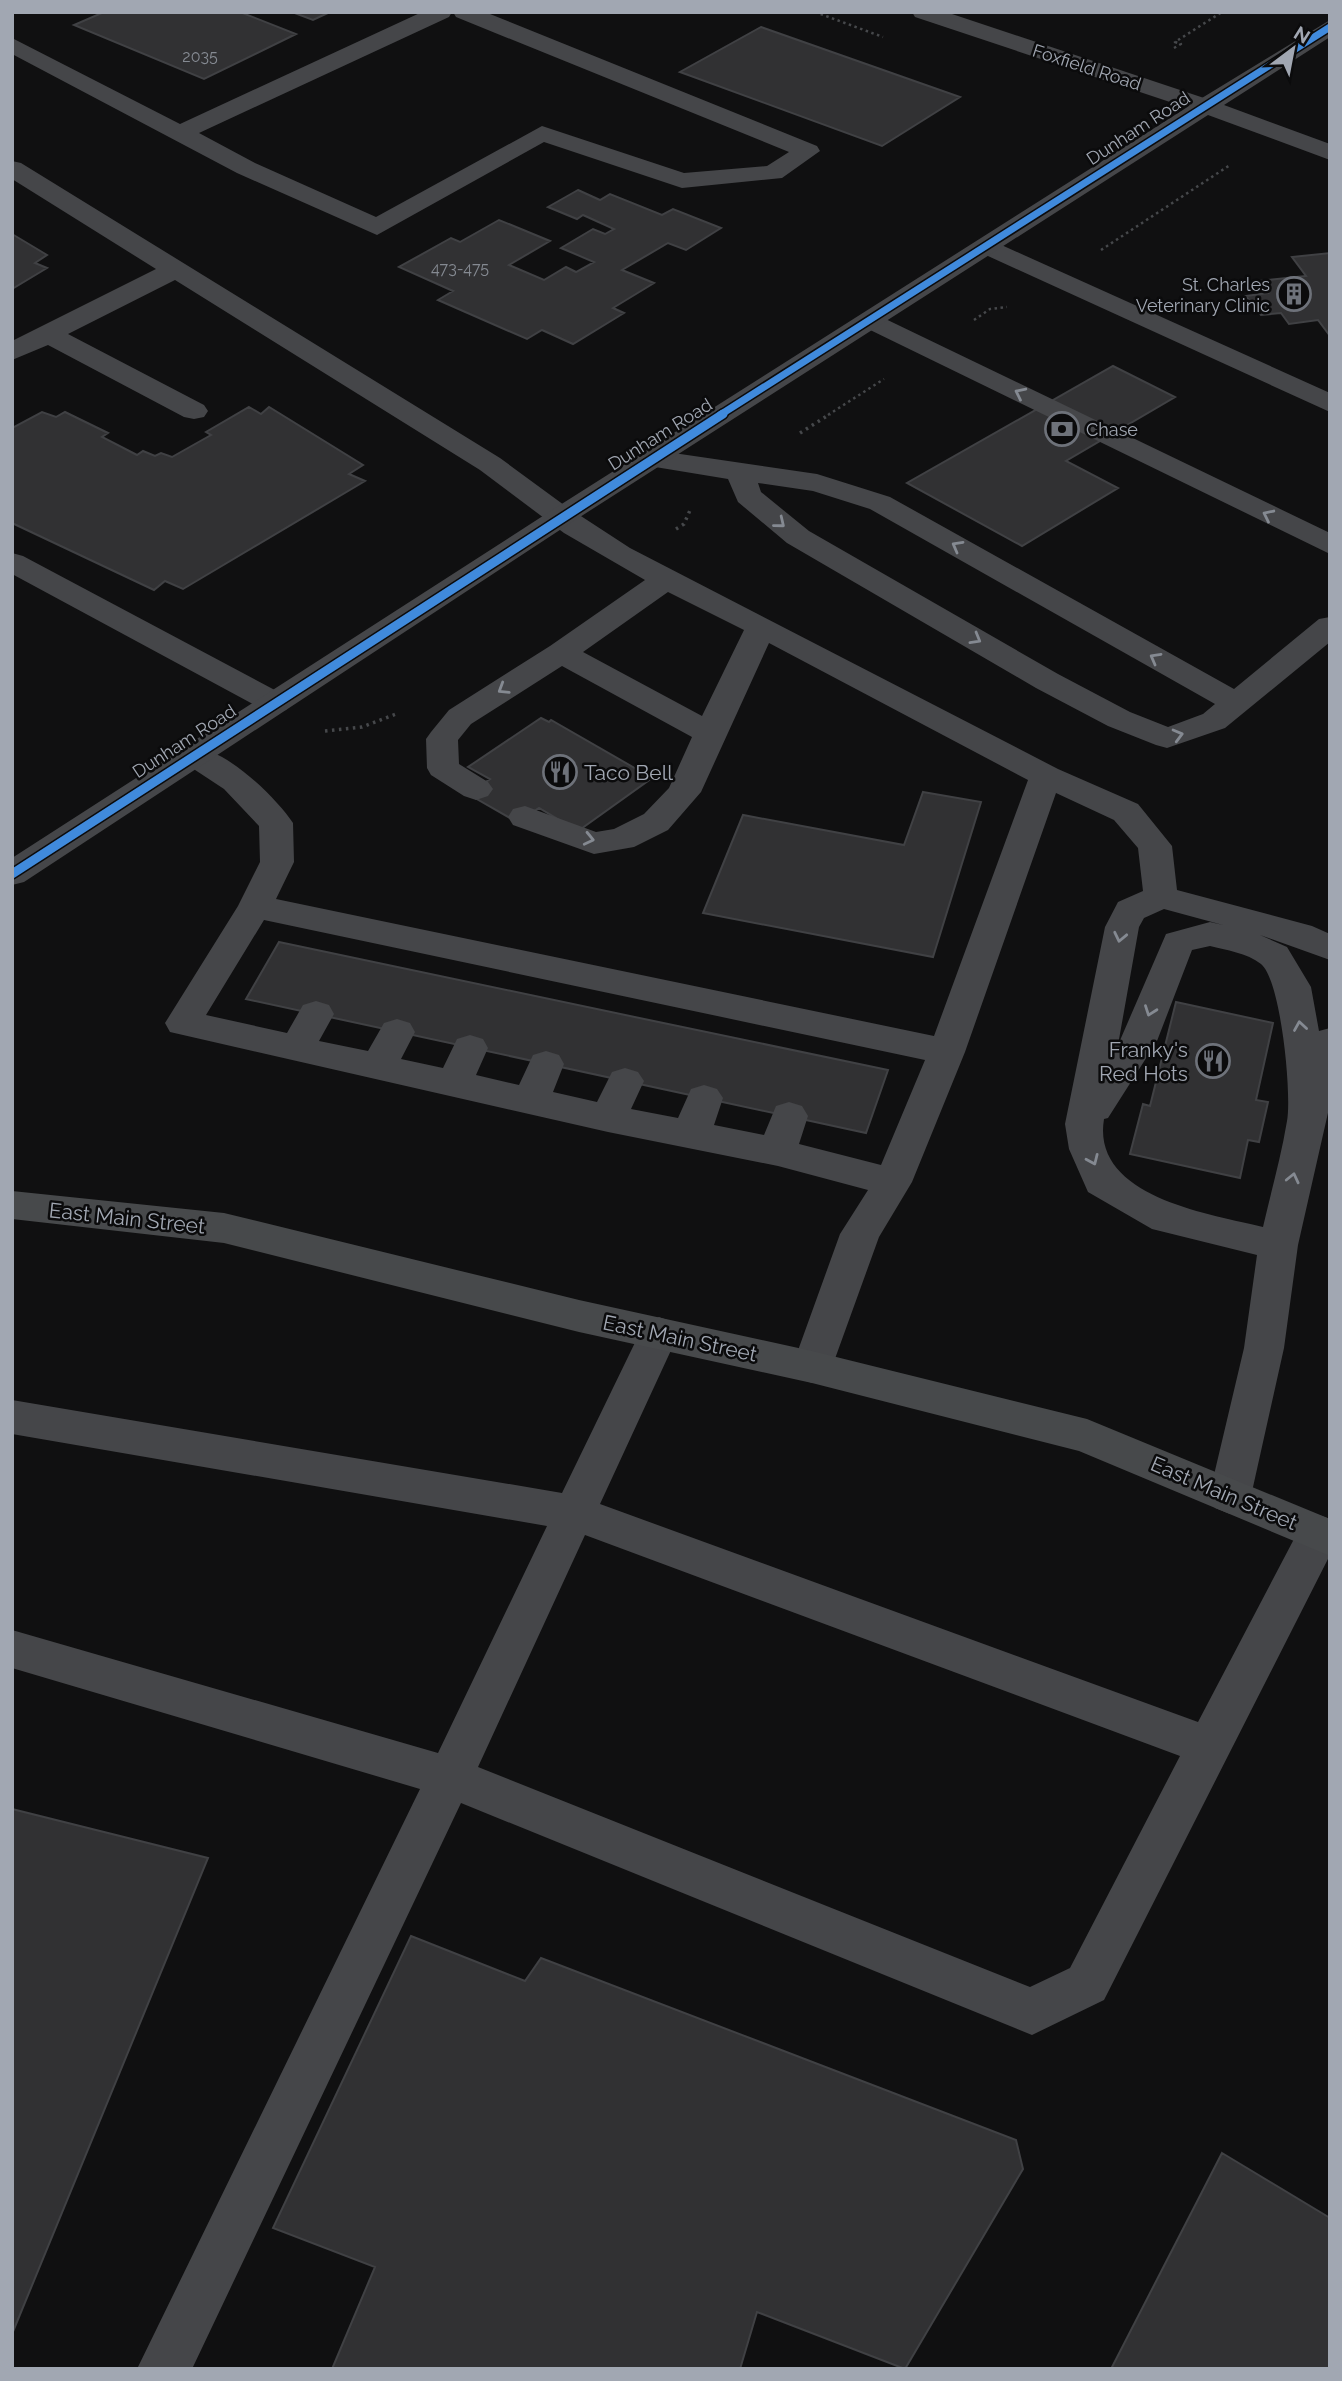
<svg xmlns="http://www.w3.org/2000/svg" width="1342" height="2381" font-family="Raleway,sans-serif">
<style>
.building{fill:#313133;stroke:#404144;stroke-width:2}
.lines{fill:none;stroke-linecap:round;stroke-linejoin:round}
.path-far1{stroke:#46484b;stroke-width:2.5;stroke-dasharray:2.5 3.5;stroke-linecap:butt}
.path{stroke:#46484b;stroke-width:3.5;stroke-dasharray:2.5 4.5;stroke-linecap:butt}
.service{fill:#454649;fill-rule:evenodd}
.minor{fill:#454649;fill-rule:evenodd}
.tertiary{fill:#454649;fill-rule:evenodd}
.primary{fill:#47494b;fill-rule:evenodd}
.cycleway-far1-casing{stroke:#0b0b0c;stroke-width:10}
.cycleway-casing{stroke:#0b0b0c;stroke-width:12}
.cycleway-far1{stroke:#408adc;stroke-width:7}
.cycleway{stroke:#408adc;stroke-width:9}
.oneway{stroke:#858a92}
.labels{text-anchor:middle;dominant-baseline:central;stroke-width:5;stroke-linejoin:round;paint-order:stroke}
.far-number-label{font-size:16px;fill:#858a92}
.far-street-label{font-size:18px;fill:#a1a7b2;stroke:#0b0b0c}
.far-poi-label{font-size:18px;fill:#a1a7b2;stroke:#0b0b0c;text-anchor:end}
.poi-label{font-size:21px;fill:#a1a7b2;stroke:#0b0b0c;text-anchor:start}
.street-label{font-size:21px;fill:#a1a7b2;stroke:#0b0b0c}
</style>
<rect width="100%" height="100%" fill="#101011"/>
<path class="building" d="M 104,12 L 240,12 L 296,34 L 204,79 L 74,25 Z
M 292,12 L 330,12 L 313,20 Z
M 761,27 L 960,97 L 882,146 L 680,72 Z
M 578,190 L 600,200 L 610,194 L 662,215 L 673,209 L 721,228 L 686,250 L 668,243 L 622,270 L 654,283 L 613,308 L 624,313 L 573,344 L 542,330 L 527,339 L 438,300 L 453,291 L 399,267 L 451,238 L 460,242 L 499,220 L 550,241 L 509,265 L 544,280 L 566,267 L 576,272 L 594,262 L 561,248 L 593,229 L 605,234 L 614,229 L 583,215 L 577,219 L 548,207 Z
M 12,234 L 47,255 L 35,263 L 47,268 L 12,289 Z
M 1330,253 L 1330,336 L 1318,320 L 1289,324 L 1281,313 L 1261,315 L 1246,296 L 1268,293 L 1259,281 L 1306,276 L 1292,257 Z
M 1113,366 L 1175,397 L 1066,461 L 1118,488 L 1022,546 L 907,483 Z
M 249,407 L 261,414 L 269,407 L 363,465 L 349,474 L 365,481 L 183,589 L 165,581 L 154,590 L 12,523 L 12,428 L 42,412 L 56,417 L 65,412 L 108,433 L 102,437 L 137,455 L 143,451 L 155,456 L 161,453 L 172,457 L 211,435 L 206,432 Z
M 541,718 L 549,722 L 551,720 L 652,778 L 578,831 L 539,808 L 517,822 L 468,794 L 490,779 L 468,767 Z
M 923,792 L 981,802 L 933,957 L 703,913 L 743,815 L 904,845 Z
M 279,942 L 649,1020 L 888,1070 L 866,1133 L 246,999 Z
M 1176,1002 L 1273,1023 L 1256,1100 L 1268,1102 L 1259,1142 L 1248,1140 L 1240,1178 L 1130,1154 L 1143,1104 L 1150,1106 Z
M 12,1809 L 208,1858 L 12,2334 Z
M 411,1936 L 525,1981 L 541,1958 L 1016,2140 L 1023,2169 L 905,2369 L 757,2312 L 740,2369 L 332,2369 L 375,2267 L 273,2228 Z
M 1222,2153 L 1330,2218 L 1330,2369 L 1111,2369 Z"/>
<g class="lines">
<path class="path-far1" d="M 815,12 L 883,37
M 1174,48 L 1181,44 L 1175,42 L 1222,12
M 1101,250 L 1230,165
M 974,320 L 990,309 L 1007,307
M 828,415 L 884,379"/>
<path class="path" d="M 800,433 L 830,414
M 676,529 L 684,524 L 691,508
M 325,731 L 362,727 L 396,714"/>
<path class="service" d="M 422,12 L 452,12 L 449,17 L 199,133 L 255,163 L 376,217 L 542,126 L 684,173 L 767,166 L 789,152 L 456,17 L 453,12 L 485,12 L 817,146 L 820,151 L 782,178 L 682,188 L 544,142 L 377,235 L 237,173 L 12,54 L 12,38 L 180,124 Z
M 12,161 L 21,163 L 500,458 L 564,505 L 630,548 L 1058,769 L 1138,804 L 1172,846 L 1177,890 L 1312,926 L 1330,934 L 1330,960 L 1260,935 L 1287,947 L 1311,987 L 1319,1031 L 1330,1028 L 1330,1104 L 1298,1245 L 1284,1348 L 1251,1496 L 1245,1508 L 1230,1514 L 1215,1508 L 1209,1496 L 1244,1348 L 1257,1255 L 1152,1229 L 1088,1192 L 1069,1149 L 1065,1124 L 1105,927 L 1118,902 L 1143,891 L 1138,848 L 1114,820 L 1056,793 L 965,1052 L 912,1182 L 879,1237 L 832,1367 L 826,1378 L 812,1383 L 798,1378 L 792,1367 L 840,1234 L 868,1190 L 778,1166 L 608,1132 L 170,1032 L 165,1023 L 238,906 L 260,862 L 259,826 L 224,789 L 183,762 L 179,755 L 183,748 C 217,739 275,796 293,823 L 294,862 L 276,899 L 934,1036 L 1028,780 L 769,643 L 701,792 L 668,830 L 634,847 L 594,854 L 513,825 L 508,817 L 513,809 L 525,806 L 596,832 L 614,829 L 644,814 L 669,788 L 692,737 L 562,666 L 471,724 L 458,740 L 459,764 L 488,782 L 493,789 L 488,796 L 476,800 L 464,796 L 431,775 L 427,768 L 426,739 L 431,732 L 449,710 L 550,646 L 645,580 L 564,533 L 480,470 L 175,280 L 68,334 L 204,405 L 208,411 L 204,417 L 194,419 L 184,417 L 48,345 L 12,360 L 12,341 L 156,269 L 12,179 ZM 668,592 L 744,630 L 702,716 L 583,652 ZM 1164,909 L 1223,925 L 1210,922 L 1166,934 L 1118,1045 L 1139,927 L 1144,918 ZM 264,920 L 925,1060 L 881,1165 L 799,1144 L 808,1116 L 802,1106 L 789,1102 L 776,1106 L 764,1135 L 714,1125 L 723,1098 L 717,1089 L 704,1085 L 691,1089 L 678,1118 L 631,1109 L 644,1081 L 638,1072 L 625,1068 L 612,1072 L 597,1102 L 553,1092 L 564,1064 L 559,1055 L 546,1051 L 533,1055 L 519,1085 L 476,1075 L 488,1048 L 483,1039 L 470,1035 L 457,1039 L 443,1068 L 401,1059 L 415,1032 L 410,1023 L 397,1019 L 384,1023 L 368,1051 L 319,1041 L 334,1014 L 329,1005 L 316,1001 L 303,1005 L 287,1033 L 206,1015 ZM 1210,946 C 1226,950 1247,953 1261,964 C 1281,980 1292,1095 1287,1121 C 1281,1157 1271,1192 1263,1227 C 1209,1214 1091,1197 1104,1119 L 1108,1118 L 1157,1041 L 1192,950 Z
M 986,238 L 1330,393 L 1330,412 L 977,251 L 973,246 L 977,241 Z
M 871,312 L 1330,533 L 1330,554 L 862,326 L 858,320 L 862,314 Z
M 653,450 L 817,474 L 890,497 L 1234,689 L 1319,619 L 1330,617 L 1330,642 L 1225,728 L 1167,748 L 1156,745 L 1108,726 L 1036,688 L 787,543 L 738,502 L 728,479 L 643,465 L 639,459 L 643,453 ZM 758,483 L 813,491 L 870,509 L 1215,704 L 1203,714 L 1168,727 L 1130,712 L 1058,674 L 809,531 L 761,492 Z
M 12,553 L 23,556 L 286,696 L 291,703 L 286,710 L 275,713 L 264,710 L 12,574 Z
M 659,1317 L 673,1322 L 679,1333 L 600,1504 L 1198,1722 L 1304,1520 L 1319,1515 L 1330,1519 L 1330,1555 L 1104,2000 L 1032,2035 L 461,1803 L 192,2369 L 137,2369 L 420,1789 L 12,1668 L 12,1630 L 438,1753 L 547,1526 L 12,1434 L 12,1400 L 562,1493 L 645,1322 ZM 585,1535 L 1180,1756 L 1070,1968 L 1030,1987 L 478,1767 Z"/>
<path class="minor" d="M 912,12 L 946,12 L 1213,101 L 1217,106 L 1213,111 L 1197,111 L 915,17 Z"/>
<path class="tertiary" d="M 1330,20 L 1330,37 L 1224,105 L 1330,144 L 1330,160 L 1208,115 L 569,524 L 24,882 L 12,885 L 12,858 L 549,512 L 1197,101 Z"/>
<path class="primary" d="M 12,1191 L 224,1213 L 579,1300 L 812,1351 L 1087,1419 L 1330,1519 L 1330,1556 L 1079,1451 L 812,1383 L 579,1332 L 224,1243 L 12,1219 Z"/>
<g class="cycleway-far1-casing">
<path id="cycleway-far1" d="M 720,415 L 1330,27"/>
</g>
<g class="cycleway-casing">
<path id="cycleway" d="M 12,874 L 723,414"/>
</g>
<use href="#cycleway-far1" class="cycleway-far1"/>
<use href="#cycleway" class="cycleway"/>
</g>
<defs><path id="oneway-chevron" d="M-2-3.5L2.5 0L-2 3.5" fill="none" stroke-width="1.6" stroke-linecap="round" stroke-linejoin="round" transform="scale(1.75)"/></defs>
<g class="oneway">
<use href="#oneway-chevron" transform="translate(1020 393) rotate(-154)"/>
<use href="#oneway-chevron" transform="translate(1268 515) rotate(-154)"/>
<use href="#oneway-chevron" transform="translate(780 523) rotate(39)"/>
<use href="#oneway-chevron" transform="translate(957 546) rotate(-151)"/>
<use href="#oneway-chevron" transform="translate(976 639) rotate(30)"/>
<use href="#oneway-chevron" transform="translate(1155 658) rotate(-151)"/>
<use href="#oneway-chevron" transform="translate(503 689) rotate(148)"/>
<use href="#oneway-chevron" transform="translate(1178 735) rotate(-15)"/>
<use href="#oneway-chevron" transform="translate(589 839) rotate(13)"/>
<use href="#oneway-chevron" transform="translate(1120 937) rotate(102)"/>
<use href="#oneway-chevron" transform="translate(1150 1011) rotate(110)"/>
<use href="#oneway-chevron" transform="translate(1300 1026) rotate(-99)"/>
<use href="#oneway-chevron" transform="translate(1093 1160) rotate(66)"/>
<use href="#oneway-chevron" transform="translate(1293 1178) rotate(-77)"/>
</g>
<defs>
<g id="building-ring" transform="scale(1.75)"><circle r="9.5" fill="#0b0b0c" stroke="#6e727a" stroke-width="1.5"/><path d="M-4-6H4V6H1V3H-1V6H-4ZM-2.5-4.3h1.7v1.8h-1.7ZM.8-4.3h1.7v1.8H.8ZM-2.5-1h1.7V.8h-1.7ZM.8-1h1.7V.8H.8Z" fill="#6e727a"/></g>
<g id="bank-ring" transform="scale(1.75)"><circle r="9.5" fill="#0b0b0c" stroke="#6e727a" stroke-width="1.5"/><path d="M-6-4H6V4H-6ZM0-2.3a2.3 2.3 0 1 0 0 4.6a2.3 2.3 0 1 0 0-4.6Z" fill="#6e727a"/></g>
<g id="restaurant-ring" transform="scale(1.75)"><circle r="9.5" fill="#0b0b0c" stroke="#6e727a" stroke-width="1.5"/><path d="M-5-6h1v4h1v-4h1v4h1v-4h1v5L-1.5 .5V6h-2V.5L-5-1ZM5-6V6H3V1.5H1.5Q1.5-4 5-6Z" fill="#6e727a"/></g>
</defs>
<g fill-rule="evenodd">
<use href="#building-ring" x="1294" y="294"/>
<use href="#bank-ring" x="1062" y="429"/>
<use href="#restaurant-ring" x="560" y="772"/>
<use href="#restaurant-ring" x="1213" y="1061"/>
</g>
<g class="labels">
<g class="far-number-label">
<text x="200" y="56">2035</text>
<text x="460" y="268">473-475</text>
</g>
<g class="far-street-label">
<text transform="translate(1087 67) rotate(18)">Foxfield Road</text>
<text transform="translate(1138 128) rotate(-33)">Dunham Road</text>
<text transform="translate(660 434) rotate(-32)">Dunham Road</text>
<text transform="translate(184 741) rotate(-33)">Dunham Road</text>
</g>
<g class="far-poi-label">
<text x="1270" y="284">St. Charles<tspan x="1270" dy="21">Veterinary Clinic</tspan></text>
<text x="1086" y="429" text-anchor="start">Chase</text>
</g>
<g class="poi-label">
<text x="584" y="772">Taco Bell</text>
<text x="1188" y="1049" text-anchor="end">Franky's<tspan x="1188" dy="24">Red Hots</tspan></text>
</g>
<g class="street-label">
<text transform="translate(127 1218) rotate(6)">East Main Street</text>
<text transform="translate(680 1338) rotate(12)">East Main Street</text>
<text transform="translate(1224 1493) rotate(23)">East Main Street</text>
</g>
</g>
<rect width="1342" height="2381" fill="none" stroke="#a1a7b2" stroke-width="28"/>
<g transform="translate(1293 49) rotate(32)" stroke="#0b0b0c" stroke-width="5" paint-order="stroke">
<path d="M0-5L12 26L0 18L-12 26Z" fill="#a1a7b2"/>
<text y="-10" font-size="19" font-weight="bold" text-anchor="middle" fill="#a1a7b2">N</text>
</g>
</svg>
